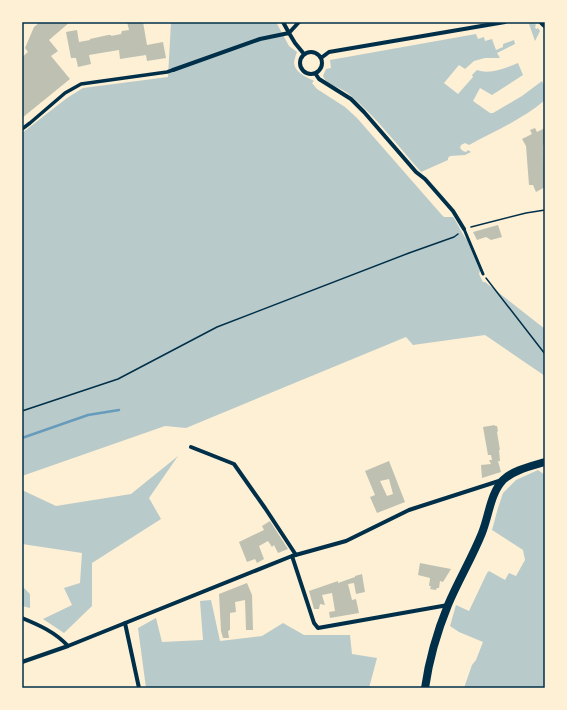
<svg xmlns="http://www.w3.org/2000/svg" width="567" height="710" font-family="'PT Sans Narrow',sans-serif">
<style>
.green{fill:#b9caca}
.lines{fill:none;stroke-linecap:round;stroke-linejoin:round}
.stream{stroke:#669bbc;stroke-width:2.5}
.building{fill:#bec0b2;fill-rule:evenodd}
.path{stroke:#003049;stroke-width:1.5}
.service{stroke:#003049;stroke-width:3}
.pedestrian{stroke:#003049;stroke-width:3.5}
.minor{stroke:#003049;stroke-width:4}
.secondary{stroke:#003049;stroke-width:8}
.neatline{fill:none;stroke:#003049;stroke-width:1.5}
</style>
<rect width="100%" height="100%" fill="#fdf0d5"/>
<path class="green" d="M 171,22 L 276,22 L 289,46 L 297,52 C 296,55 294,60 294,63 C 295,73 307,77 314,81 L 312,83 L 317,89 L 345,107 L 357,118 L 441,214 L 444,217 L 453,217 C 459,225 461,233 467,240 L 480,271 L 479,274 L 483,282 L 485,282 L 545,329 L 545,376 L 485,335 L 413,345 L 406,337 L 186,428 L 165,426 L 22,476 L 22,133 L 67,98 L 83,88 L 168,77 Z
M 534,23 L 536,25 L 535,27 L 536,29 L 538,28 L 540,31 L 535,41 L 529,24 Z
M 476,34 L 478,39 L 484,37 L 485,41 L 492,39 L 496,50 L 503,47 L 503,44 L 514,40 L 515,44 L 497,53 L 500,58 L 485,58 L 474,61 L 465,69 L 459,65 L 444,83 L 458,94 L 473,77 L 472,75 L 477,70 C 490,75 506,68 518,63 L 523,75 L 492,95 L 480,88 L 473,101 L 490,113 L 493,113 L 522,96 L 542,81 L 545,87 L 545,100 C 523,119 495,131 469,145 L 465,143 L 461,145 L 460,148 L 463,151 L 466,152 L 468,150 L 471,152 L 465,155 L 450,156 L 448,158 L 448,160 L 421,172 C 398,146 377,118 350,95 C 343,88 326,85 323,76 L 326,69 L 331,68 L 330,60 Z
M 178,456 L 149,498 L 161,519 L 92,563 L 92,606 L 64,633 L 43,619 L 72,605 L 64,588 L 80,583 L 82,553 L 22,544 L 22,490 L 56,506 L 131,494 Z
M 538,470 L 545,475 L 545,688 L 464,688 L 472,665 L 476,660 L 483,642 L 459,632 L 450,626 L 456,605 L 469,611 L 487,573 L 489,571 L 505,580 L 509,573 L 516,576 L 525,560 L 523,550 L 492,530 L 498,508 L 503,493 L 516,480 Z
M 22,586 L 30,594 L 30,608 L 22,606 Z
M 211,600 L 220,641 L 262,636 L 283,623 L 304,635 L 350,635 L 352,654 L 377,658 L 369,688 L 146,688 L 138,628 L 156,618 L 162,642 L 203,640 L 200,601 Z"/>
<g class="lines">
<path class="stream" d="M 22,438 L 88,415 L 119,410"/>
</g>
<path class="building" d="M 40,22 L 70,22 L 49,40 L 58,51 L 51,56 L 70,79 L 22,118 L 22,57 L 28,52 L 25,48 L 34,27 Z
M 127,22 L 143,22 L 147,45 L 163,42 L 166,58 L 147,61 L 146,55 L 120,59 L 119,50 L 89,55 L 91,64 L 78,67 L 76,58 L 71,58 L 66,32 L 77,30 L 79,42 L 90,40 L 90,39 L 108,35 L 111,35 L 111,36 L 121,34 L 122,31 L 129,30 Z
M 535,128 L 537,132 L 545,128 L 545,142 L 543,146 L 545,187 L 536,192 L 533,185 L 529,185 L 526,146 L 522,139 L 532,134 L 530,130 Z
M 498,225 L 502,237 L 491,240 L 486,237 L 477,240 L 473,232 Z
M 495,425 L 495,426 L 497,426 L 498,431 L 497,432 L 500,450 L 499,450 L 500,461 L 498,461 L 501,472 L 482,478 L 481,465 L 491,464 L 489,460 L 492,460 L 491,455 L 488,455 L 483,427 Z
M 389,461 L 405,502 L 377,513 L 370,497 L 375,495 L 365,471 ZM 389,479 L 393,494 L 387,496 L 380,481 Z
M 270,521 L 288,549 L 278,553 L 274,545 L 272,547 L 268,541 L 259,546 L 264,559 L 257,563 L 255,559 L 247,562 L 239,542 L 264,530 L 262,526 Z
M 420,563 L 430,565 L 451,569 L 443,582 L 440,581 L 439,588 L 437,588 L 436,590 L 430,589 L 431,586 L 429,586 L 430,578 L 418,575 Z
M 362,574 L 365,592 L 356,594 L 354,583 L 348,584 L 352,600 L 356,599 L 359,613 L 330,618 L 329,612 L 335,611 L 332,593 L 322,595 L 325,605 L 320,604 L 319,609 L 314,609 L 309,591 L 338,581 L 338,583 L 355,577 L 355,576 Z
M 247,583 L 252,595 L 253,630 L 246,630 L 245,600 L 235,602 L 236,612 L 230,613 L 230,630 L 228,631 L 229,638 L 223,638 L 221,631 L 219,594 Z"/>
<g class="lines">
<path class="path" d="M 471,227 L 526,213 L 545,210
M 486,278 L 545,354
M 22,411 L 118,379 L 217,327 L 409,253 L 454,237 L 458,234"/>
<path class="service" d="M 464,229 L 483,274"/>
<path class="pedestrian" d="M 22,129 L 30,123 L 65,93 L 81,84 L 167,72 L 173,70"/>
<path class="minor" d="M 283,22 L 289,33 L 299,22
M300 63a11 11 0 1 1 22 0a11 11 0 1 1-22 0Z
M 321,58 L 329,52 L 505,22
M 173,70 L 260,39 L 289,33 L 295,43 L 304,54
M 315,73 L 319,79 L 351,99 L 364,112 L 416,172 L 425,179 L 453,211 L 464,229
M 191,447 L 234,464 L 265,508 L 296,555
M 292,556 L 314,623 L 318,628 L 448,605
M 22,618 C 39,625 55,632 68,646
M 125,623 L 139,688
M 22,662 L 68,646 L 292,556 L 346,541 L 409,510 L 502,480"/>
<path class="secondary" d="M 543,22 L 545,24
M 425,688 C 429,660 437,632 448,605 C 458,581 472,558 482,533 C 489,516 490,494 503,480 C 513,470 532,466 545,462"/>
</g>
<rect width="567" height="710" fill="none" stroke="#fdf0d5" stroke-width="46"/>
<rect x="23" y="23" width="521" height="664" class="neatline"/>
</svg>
